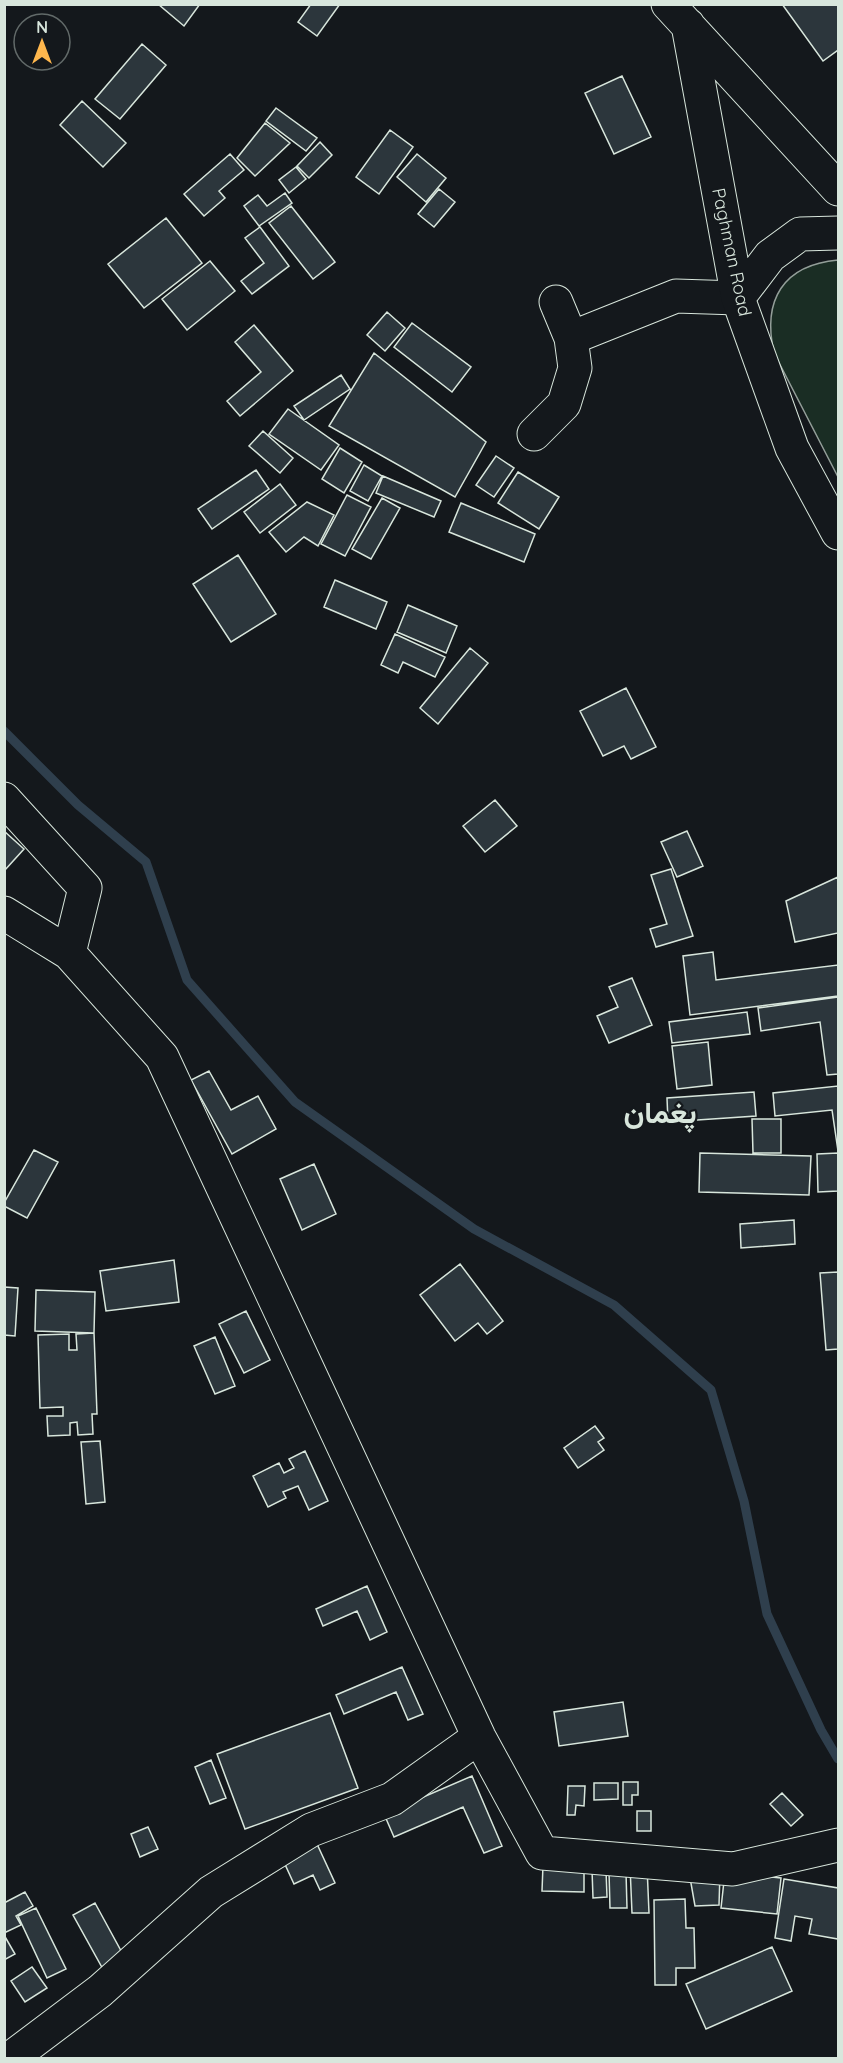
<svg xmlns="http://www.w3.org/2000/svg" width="843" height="2063" font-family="Quicksand,Vazirmatn,sans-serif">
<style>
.green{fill:#1a2d24;stroke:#939e99;stroke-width:1.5}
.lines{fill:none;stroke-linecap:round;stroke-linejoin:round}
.stream{stroke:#2f3f4d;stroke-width:9}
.building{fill:#2c363c;stroke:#d8e6dc;stroke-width:1.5}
.minor-casing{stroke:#d8e6dc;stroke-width:35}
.major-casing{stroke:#d8e6dc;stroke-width:35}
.minor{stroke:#14181c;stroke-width:33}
.major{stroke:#14181c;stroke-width:33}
.labels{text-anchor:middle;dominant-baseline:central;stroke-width:4.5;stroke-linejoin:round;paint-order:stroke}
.street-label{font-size:18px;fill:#d8e6dc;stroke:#14181c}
.town-label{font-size:30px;font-weight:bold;fill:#d8e6dc;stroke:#14181c}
</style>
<rect width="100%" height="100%" fill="#14181c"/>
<path class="green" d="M 838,260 L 838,477 L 774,353 C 762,300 783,265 838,260 Z"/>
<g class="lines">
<path class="stream" d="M 4,731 L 78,805 L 146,862 L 187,980 L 295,1102 L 474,1229 L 614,1305 L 711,1390 L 744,1501 L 767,1614 L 821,1730 L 838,1759"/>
</g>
<path class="building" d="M 158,4 L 200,4 L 184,26 Z
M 311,4 L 340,4 L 317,36 L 298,22 Z
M 782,4 L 838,4 L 838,50 L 823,61 Z
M 142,44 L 166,65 L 120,119 L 95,99 Z
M 622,76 L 651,137 L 614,154 L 585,93 Z
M 82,101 L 126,143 L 103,167 L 60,125 Z
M 276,108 L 317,138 L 306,151 L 266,121 Z
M 265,123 L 290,143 L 255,176 L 237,158 Z
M 390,130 L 413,147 L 379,194 L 356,177 Z
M 320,142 L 332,155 L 309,178 L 297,166 Z
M 230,154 L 244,170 L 219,191 L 225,198 L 204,216 L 184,194 Z
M 417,154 L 446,178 L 426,202 L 397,177 Z
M 296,167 L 306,179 L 289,193 L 279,180 Z
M 439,189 L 455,202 L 434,227 L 418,214 Z
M 285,193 L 292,203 L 259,226 L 244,206 L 258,195 L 267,206 Z
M 291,206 L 335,262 L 313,279 L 269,223 Z
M 166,218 L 202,263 L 144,308 L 108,264 Z
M 260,227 L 289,266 L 252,294 L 241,281 L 264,263 L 245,238 Z
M 210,261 L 235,291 L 187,330 L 162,299 Z
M 387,312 L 405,328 L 385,351 L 367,335 Z
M 412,323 L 471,367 L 452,392 L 394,347 Z
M 254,325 L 293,371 L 240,416 L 227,401 L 261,372 L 235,342 Z
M 374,353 L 486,442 L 455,497 L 329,426 Z
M 341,375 L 350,389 L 304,420 L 294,406 Z
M 288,409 L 339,445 L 321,470 L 269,434 Z
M 263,431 L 293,458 L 280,473 L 249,446 Z
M 340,448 L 362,462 L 344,493 L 322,479 Z
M 496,456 L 514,468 L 494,497 L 476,485 Z
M 364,465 L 382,476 L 368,501 L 350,491 Z
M 256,470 L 269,489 L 212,529 L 198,509 Z
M 518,472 L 559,497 L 539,529 L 498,503 Z
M 383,476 L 441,501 L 434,517 L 376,493 Z
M 280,484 L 296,505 L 260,533 L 244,512 Z
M 347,495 L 371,507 L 345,556 L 321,544 Z
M 382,498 L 400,508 L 371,559 L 352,549 Z
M 307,502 L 334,515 L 318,546 L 304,537 L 286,552 L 269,532 Z
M 461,503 L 535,534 L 524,562 L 449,532 Z
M 238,555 L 276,614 L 231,642 L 193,584 Z
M 335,580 L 387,602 L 376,629 L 324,607 Z
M 408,605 L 457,626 L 446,653 L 397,632 Z
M 395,634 L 445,657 L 435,677 L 403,662 L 398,673 L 381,665 Z
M 470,648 L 488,663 L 438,724 L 420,708 Z
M 626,688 L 656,747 L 631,759 L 624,746 L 603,756 L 580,711 Z
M 495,800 L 517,826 L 485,852 L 463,826 Z
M 4,831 L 24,849 L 4,871 Z
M 687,831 L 703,866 L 677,877 L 661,842 Z
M 671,869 L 693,936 L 656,947 L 650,929 L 667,924 L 651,875 Z
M 838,877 L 838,933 L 795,942 L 786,901 Z
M 713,952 L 716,980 L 838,965 L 838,996 L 690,1015 L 683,956 Z
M 632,978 L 652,1025 L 609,1043 L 597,1016 L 618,1007 L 609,987 Z
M 838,997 L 838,1074 L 827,1075 L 820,1022 L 761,1031 L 758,1008 Z
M 747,1012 L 750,1034 L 672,1043 L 669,1022 Z
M 708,1042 L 712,1085 L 677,1089 L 672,1046 Z
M 209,1071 L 231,1110 L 258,1096 L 276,1129 L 232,1154 L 191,1080 Z
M 838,1086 L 838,1151 L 832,1110 L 775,1116 L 773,1093 Z
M 754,1092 L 756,1116 L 668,1122 L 667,1098 Z
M 752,1119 L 781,1119 L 781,1153 L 753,1153 Z
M 34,1150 L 58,1162 L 27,1218 L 4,1206 L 4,1203 Z
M 700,1153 L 811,1156 L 809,1195 L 699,1192 Z
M 838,1153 L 838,1191 L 818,1192 L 817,1154 Z
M 314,1164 L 336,1214 L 302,1230 L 280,1179 Z
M 794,1220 L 795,1244 L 741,1248 L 740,1224 Z
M 174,1260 L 179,1302 L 106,1311 L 100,1271 Z
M 460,1264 L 503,1321 L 487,1334 L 478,1323 L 455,1341 L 420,1295 Z
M 838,1272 L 838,1349 L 826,1350 L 820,1273 Z
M 4,1287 L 18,1288 L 15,1336 L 4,1335 Z
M 36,1290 L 95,1292 L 94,1333 L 35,1331 Z
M 246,1311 L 270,1360 L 244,1373 L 219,1324 Z
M 94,1333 L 97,1414 L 92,1414 L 93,1434 L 78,1435 L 77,1422 L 70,1423 L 70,1435 L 48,1436 L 47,1416 L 63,1416 L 63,1407 L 40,1408 L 38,1335 L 69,1334 L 69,1350 L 77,1350 L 76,1334 Z
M 215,1337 L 235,1386 L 215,1394 L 194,1346 Z
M 595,1426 L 604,1438 L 598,1442 L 604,1450 L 578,1468 L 564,1448 Z
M 100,1441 L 105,1502 L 86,1504 L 81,1442 Z
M 305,1451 L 328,1501 L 309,1510 L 298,1486 L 283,1492 L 286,1498 L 268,1507 L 253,1476 L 279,1463 L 284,1473 L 294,1468 L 289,1459 Z
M 367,1586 L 387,1632 L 370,1640 L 357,1611 L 323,1626 L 316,1609 Z
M 402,1667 L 423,1714 L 408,1720 L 396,1692 L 344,1714 L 336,1695 Z
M 623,1702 L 628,1736 L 559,1746 L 554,1712 Z
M 330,1713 L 358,1788 L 245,1829 L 217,1754 Z
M 211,1760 L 226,1798 L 210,1804 L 195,1767 Z
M 472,1776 L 502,1846 L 484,1853 L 463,1807 L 394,1837 L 384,1814 Z
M 623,1782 L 638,1782 L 638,1795 L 632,1795 L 632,1805 L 623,1805 Z
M 594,1783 L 618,1783 L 618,1799 L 594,1800 Z
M 568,1786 L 585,1786 L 584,1806 L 576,1805 L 575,1815 L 567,1815 Z
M 782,1793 L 803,1815 L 791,1826 L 770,1804 Z
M 637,1811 L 651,1811 L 651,1831 L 637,1831 Z
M 148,1827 L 158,1849 L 140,1857 L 131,1834 Z
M 317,1844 L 335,1883 L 320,1890 L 313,1875 L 294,1884 L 283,1860 Z
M 543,1865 L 584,1866 L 584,1892 L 542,1891 Z
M 630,1866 L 647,1866 L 649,1913 L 632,1913 Z
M 592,1870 L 606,1870 L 607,1897 L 593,1898 Z
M 609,1872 L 626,1872 L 627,1908 L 610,1908 Z
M 689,1872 L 720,1873 L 719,1905 L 695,1906 Z
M 725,1872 L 781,1878 L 777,1914 L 721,1908 Z
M 784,1879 L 838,1888 L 838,1939 L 809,1934 L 812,1919 L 795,1916 L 791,1941 L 775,1938 Z
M 25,1892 L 33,1906 L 16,1916 L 21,1925 L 4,1933 L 4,1903 Z
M 685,1899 L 686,1928 L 694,1928 L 695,1968 L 676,1968 L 676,1985 L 655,1985 L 654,1900 Z
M 95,1903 L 126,1960 L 104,1971 L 73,1915 Z
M 36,1908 L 66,1969 L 47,1978 L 18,1916 Z
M 4,1935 L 15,1954 L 4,1960 Z
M 772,1947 L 792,1991 L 706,2029 L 686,1984 Z
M 32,1967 L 47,1988 L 25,2002 L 11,1981 Z"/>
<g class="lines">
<g class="minor-casing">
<path id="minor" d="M 571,338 L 676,296 L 738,298
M 534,434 L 564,404 L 575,368 L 571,338 L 556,302
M 4,799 L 85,888 L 69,953
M 4,913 L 69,953 L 162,1057 L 479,1737 L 542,1853 L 733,1869 L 838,1845
M 11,2058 L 100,1991 L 211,1892 L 311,1830 L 392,1799 L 479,1737"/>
</g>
<g class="major-casing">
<path id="major" d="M 668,4 L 838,189
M 688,25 L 738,298 L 792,448 L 838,533
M 738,298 L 770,256 L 800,234 L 838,233"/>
</g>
<use href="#minor" class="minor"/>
<use href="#major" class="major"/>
</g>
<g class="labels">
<g class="street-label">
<text transform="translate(732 252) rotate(78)">Paghman Road</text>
</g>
<g class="town-label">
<text x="660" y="1112">پغمان</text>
</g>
</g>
<rect width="843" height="2063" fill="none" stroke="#d8e6dc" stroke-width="12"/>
<g transform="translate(42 42)"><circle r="28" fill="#14181c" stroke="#626a69" stroke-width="1.5"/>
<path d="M0-4.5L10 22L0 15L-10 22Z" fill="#ffb74d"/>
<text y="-9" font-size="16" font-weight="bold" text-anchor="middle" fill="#d8e6dc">N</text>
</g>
</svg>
